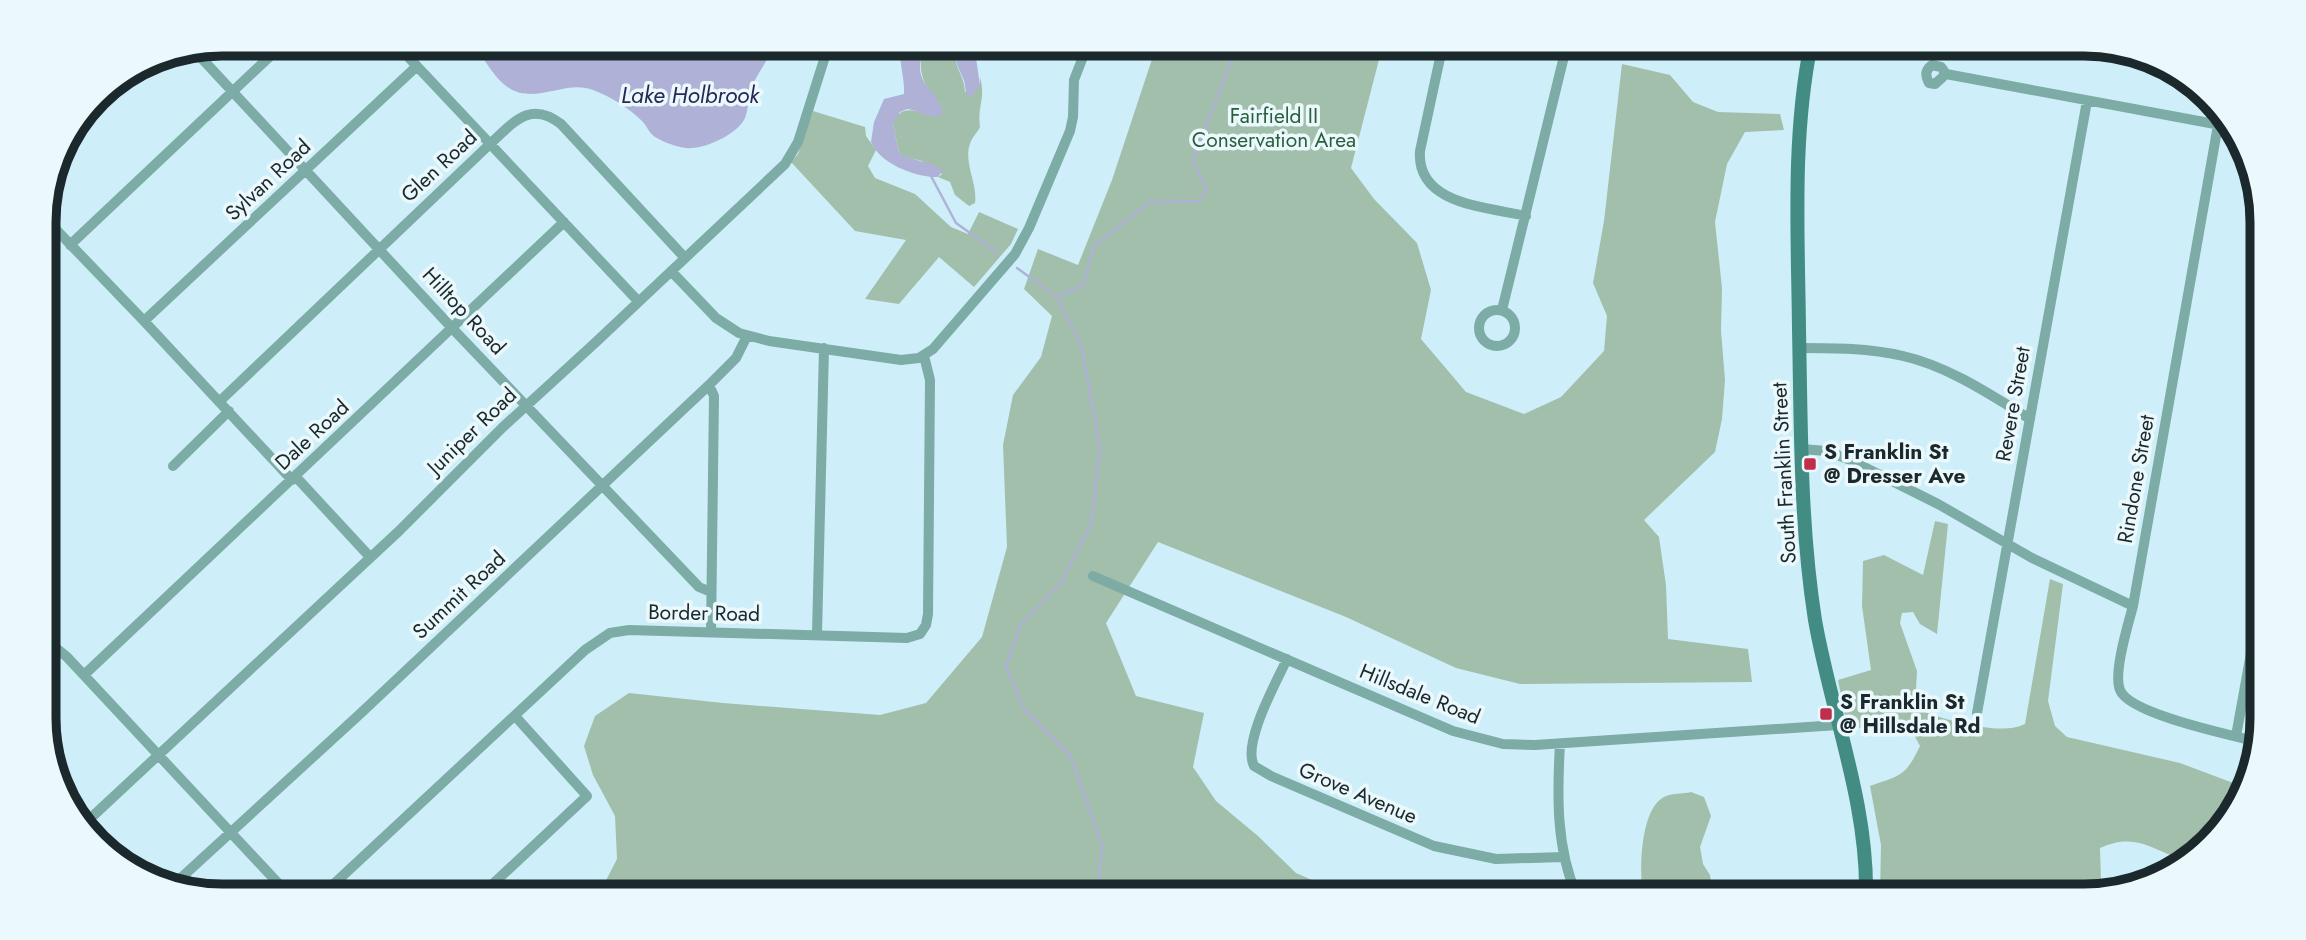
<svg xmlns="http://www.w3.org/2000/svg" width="2306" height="940" font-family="Jost,sans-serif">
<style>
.green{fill:#a2bfab}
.water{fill:#afb2d6}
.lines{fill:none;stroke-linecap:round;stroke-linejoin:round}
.stream{stroke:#afb2d6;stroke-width:2.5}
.minor{stroke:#7daba5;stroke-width:10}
.secondary{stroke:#428c84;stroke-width:14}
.poi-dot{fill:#bf2e4a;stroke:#ebf9fd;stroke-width:2.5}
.labels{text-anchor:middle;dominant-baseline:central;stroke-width:7;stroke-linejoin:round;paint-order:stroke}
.park-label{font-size:21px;fill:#285f3e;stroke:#ebf9fd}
.street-label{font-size:21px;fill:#1b282c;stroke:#ebf9fd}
.poi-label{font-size:21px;font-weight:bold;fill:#1b282c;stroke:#ebf9fd;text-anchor:start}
.water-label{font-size:23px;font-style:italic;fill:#272755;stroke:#ebf9fd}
.rim{fill:none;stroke:#1b282c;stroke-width:9}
</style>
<rect width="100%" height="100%" fill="#ceeff9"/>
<path class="green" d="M 946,44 L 957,44 C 951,68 964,71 965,92 L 980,85 L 980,77 C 986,99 977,106 980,127 C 978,132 973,136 971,141 C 962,161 978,183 975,203 L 969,206 L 955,195 L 950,182 L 938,177 L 942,174 L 922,161 L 905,157 L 899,153 L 893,124 C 898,108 910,108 924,114 L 940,104 C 924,88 915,69 925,47 L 941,47 Z
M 1157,44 L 1356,44 L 1381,52 L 1351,168 L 1374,199 L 1417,243 L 1431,290 L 1421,339 L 1466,392 L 1524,414 L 1561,397 L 1604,351 L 1607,316 L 1593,283 L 1604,221 L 1622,64 L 1670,75 L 1693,102 L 1718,112 L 1780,114 L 1784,130 L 1745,132 L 1727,164 L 1715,222 L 1722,288 L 1721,331 L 1725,380 L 1722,419 L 1715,452 L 1644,520 L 1659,537 L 1666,585 L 1668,639 L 1748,649 L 1752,682 L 1520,684 L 1456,668 L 1346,617 L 1158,542 L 1106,623 L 1136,696 L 1204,713 L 1193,767 L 1216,801 L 1258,836 L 1296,873 L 1328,887 L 1372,884 L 1412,896 L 598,896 L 617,859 L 615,816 L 593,775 L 584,746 L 595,716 L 629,693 L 723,703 L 880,715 L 926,703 L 982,637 L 1007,547 L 1003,445 L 1013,395 L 1041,357 L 1052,316 L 1024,289 L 1038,249 L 1078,265 L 1112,180 Z
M 813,111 L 865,127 L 866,136 L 876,150 L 868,166 L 875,178 L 915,194 L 951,227 L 968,234 L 979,212 L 1018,229 L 1011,244 L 974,287 L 939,257 L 899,304 L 865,299 L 906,240 L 855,231 L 791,162 L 798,154 Z
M 1935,521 L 1948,524 L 1937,634 L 1920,624 L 1913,612 L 1902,613 L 1900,623 L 1917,671 L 1915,708 C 1941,719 2000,737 2025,724 L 2050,579 L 2063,584 L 2048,701 L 2055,726 L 2067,737 L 2180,763 L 2244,787 L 2192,860 C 2157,857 2141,829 2100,848 L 2101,881 L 2111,890 L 2096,896 L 1880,896 L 1881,845 L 1870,786 C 1901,775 1905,777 1920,746 L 1913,733 L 1882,723 L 1848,730 L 1838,680 L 1871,670 L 1862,606 L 1863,561 L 1884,555 L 1923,575 Z
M 1691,792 L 1704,797 L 1711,816 L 1700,847 L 1703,864 L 1710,875 L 1713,896 L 1643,896 C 1639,872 1640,809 1664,797 C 1671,793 1683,794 1691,792 Z"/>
<path class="water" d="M 471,44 L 773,44 C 768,63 758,71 752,87 C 748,97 749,108 745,118 C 737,135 703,150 686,148 C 677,147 663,142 655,137 C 649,133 647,126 642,121 C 628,107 611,97 593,90 C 566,79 535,105 509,88 C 493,78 485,57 471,44 Z
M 901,44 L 946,44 L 941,47 L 926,47 C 907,84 939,88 943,113 C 932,122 919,110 907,109 L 900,112 L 893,124 L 899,153 C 912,161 930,161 943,170 L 938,177 C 916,178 879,163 871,142 L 874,122 L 884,99 L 904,94 C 905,77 898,62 901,44 Z
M 957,44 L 977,44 L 976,58 L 980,85 L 972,96 L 968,96 C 964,90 966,84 963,78 C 957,65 953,59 957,44 Z"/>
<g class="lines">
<path class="stream" d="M 931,176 L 956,223 L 998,253
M 1017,268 L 1057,297 L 1082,347 L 1100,449 L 1091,524 L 1061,583 L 1020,625 L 1006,667 L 1024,709 L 1070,755 L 1102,845 L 1097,896
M 1057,297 L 1083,285 L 1094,246 L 1150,202 L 1200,201 L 1206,189 L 1193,161 L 1233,55 L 1234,44"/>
<path class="minor" d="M 396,44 L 638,301
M 1443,44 L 1420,151 C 1416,205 1488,207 1526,216
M 193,49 L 452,328 L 699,587 L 711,592
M 1946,74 L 1935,84 L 1929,83 C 1925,75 1925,70 1932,65 L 1941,67 L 1946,74 L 2231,127
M 2218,125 L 2133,606 C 2128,625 2113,673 2120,690 C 2129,714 2231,735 2258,742
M 44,217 L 144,321 L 292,480
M 70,245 L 283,44
M 671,271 L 716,318 L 739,333 L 769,341 L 901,360 L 919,358 L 933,349 L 1015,254 L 1029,228 L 1070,131 L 1073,117 L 1074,80 L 1088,44
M1479 328a18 18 0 1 1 36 0a18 18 0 1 1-36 0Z
M 1502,310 L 1567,44
M 144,321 L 417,66
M 1800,348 C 1834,348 1869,348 1903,356 C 1948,366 1991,395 2030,419
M 709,385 L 714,396 L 711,632
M 220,401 L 490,144 C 514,122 530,100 561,124 L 685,258
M 1802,449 L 1826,451 L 1848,459 L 1938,504 L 2032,558 L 2133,606
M 173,466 L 229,411
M 296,477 L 370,557
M 1093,576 L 1453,731 L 1503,744 L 1535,745 L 1838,725
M 817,634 L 824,348
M 46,640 L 67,657 L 290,896
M 1287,659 C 1276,683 1242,743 1254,766 L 1271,776 L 1434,846 L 1496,859 L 1563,857
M 84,675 L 564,222
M 1977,713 L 2087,101
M 2236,736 L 2262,593
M 1560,744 C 1557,796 1556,848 1577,896
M 94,815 L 399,531 L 503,427 L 596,342 L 785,164 L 798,142 L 829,44
M 170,888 L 361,713 L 709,385 L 736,358 L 747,336
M 321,896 L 585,650 L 610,633 L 629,630 L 907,638 L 920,634 L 926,625 L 928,614 L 930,380 L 924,356
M 480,896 L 587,796 L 515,716"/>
<path class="secondary" d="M 1811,44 C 1792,137 1798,235 1799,329 C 1801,426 1800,525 1815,620 C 1831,712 1868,802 1866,896"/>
</g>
<g class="poi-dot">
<rect x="1803" y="457" width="14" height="14" rx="3.5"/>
<rect x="1819" y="707" width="14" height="14" rx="3.5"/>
</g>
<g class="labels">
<g class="park-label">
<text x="1274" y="116">Fairfield II<tspan x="1274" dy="24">Conservation Area</tspan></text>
</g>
<g class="street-label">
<text transform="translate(439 166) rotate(-43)">Glen Road</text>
<text transform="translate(268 180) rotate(-43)">Sylvan Road</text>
<text transform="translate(464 311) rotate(47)">Hilltop Road</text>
<text transform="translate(2013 404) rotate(-80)">Revere Street</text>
<text transform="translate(472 431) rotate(-44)">Juniper Road</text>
<text transform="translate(312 435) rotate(-43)">Dale Road</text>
<text transform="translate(1784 473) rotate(-93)">South Franklin Street</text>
<text transform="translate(2136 479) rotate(-80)">Rindone Street</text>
<text transform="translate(459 595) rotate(-43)">Summit Road</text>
<text transform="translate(704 613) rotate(1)">Border Road</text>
<text transform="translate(1420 694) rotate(22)">Hillsdale Road</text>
<text transform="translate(1358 793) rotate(23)">Grove Avenue</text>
</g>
<g class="poi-label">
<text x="1824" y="452">S Franklin St<tspan x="1824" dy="24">@ Dresser Ave</tspan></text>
<text x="1840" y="702">S Franklin St<tspan x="1840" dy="24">@ Hillsdale Rd</tspan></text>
</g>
<g class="water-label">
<text x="690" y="95">Lake Holbrook</text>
</g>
</g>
<path d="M0 0H2306V940H0ZM222 56H2084A166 166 0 0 1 2250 222V718A166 166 0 0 1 2084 884H222A166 166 0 0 1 56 718V222A166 166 0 0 1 222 56Z" fill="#ebf9fd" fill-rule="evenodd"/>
<path class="rim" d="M222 56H2084A166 166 0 0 1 2250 222V718A166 166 0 0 1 2084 884H222A166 166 0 0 1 56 718V222A166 166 0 0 1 222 56Z"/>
</svg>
